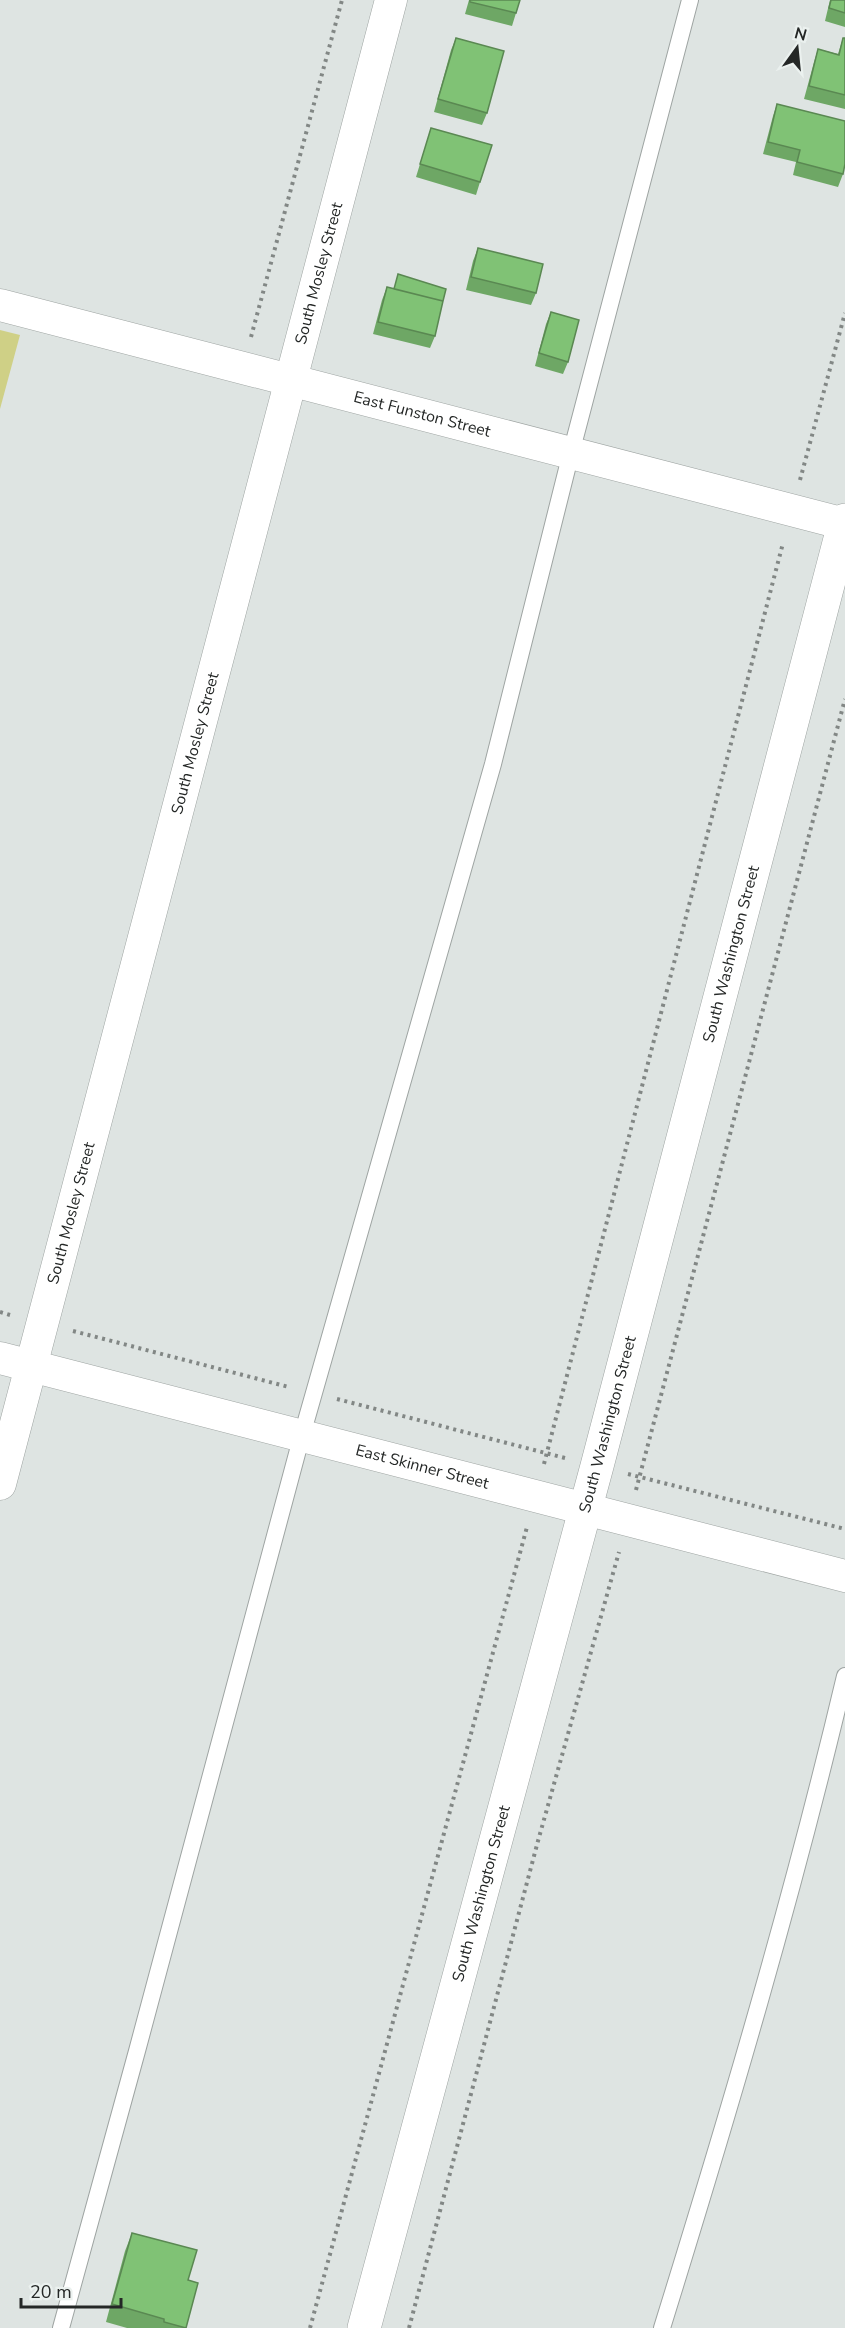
<svg xmlns="http://www.w3.org/2000/svg" width="845" height="2328" font-family="'Nunito Sans',sans-serif">
<style>
.green{fill:#cfd086}
.lines{fill:none;stroke-linecap:round;stroke-linejoin:round}
.service-casing{stroke:#9ea4a2;stroke-width:18}
.minor-casing{stroke:#9ea4a2;stroke-width:33}
.tertiary-casing{stroke:#9ea4a2;stroke-width:34}
.path{stroke:#828785;stroke-width:4;stroke-dasharray:3 4.5;stroke-linecap:butt}
.service{stroke:#fff;stroke-width:16}
.minor{stroke:#fff;stroke-width:32}
.tertiary{stroke:#fff;stroke-width:33}
.wall{fill:#6ea765}
.building{fill:#80c275;stroke:#5a8852;stroke-width:1.5}
.labels{text-anchor:middle;dominant-baseline:central;stroke-width:6;stroke-linejoin:round;paint-order:stroke}
.street-label{font-size:16px;fill:#242726;stroke:#ebf1ef}
</style>
<rect width="100%" height="100%" fill="#dee4e2"/>
<path class="green" d="M 0,330 L 20,335 L 0,409 Z"/>
<g class="lines">
<g class="service-casing">
<path id="service" d="M 61,2328 L 137,2051 L 302,1435 L 493,764 L 571,453 L 690,0
M 662,2328 C 729,2112 793,1896 845,1676"/>
</g>
<g class="minor-casing">
<g id="minor">
<path id="s1" d="M 0,305 L 845,524"/>
<path id="s2" d="M 0,1358 L 845,1576"/>
<path id="s3" d="M 0,1484 L 391,0"/>
</g>
</g>
<g class="tertiary-casing">
<g id="tertiary">
<path id="s4" d="M 364,2328 L 597,1466 L 845,520"/>
</g>
</g>
<path class="path" d="M 251,337 L 342,0
M 800,480 L 845,313
M 0,1312 L 10,1315
M 73,1331 L 289,1387
M 337,1399 L 565,1458
M 544,1464 L 783,543
M 628,1474 L 845,1529
M 636,1490 L 845,699
M 310,2328 L 527,1527
M 409,2328 L 538,1841 L 619,1552"/>
<use href="#service" class="service"/>
<use href="#minor" class="minor"/>
<use href="#tertiary" class="tertiary"/>
</g>
<path class="wall" d="M 469,0 L 520,0 L 512,26 L 465,14 Z
M 830,0 L 845,0 L 845,27 L 825,21 Z
M 456,38 L 487,113 L 482,125 L 434,112 L 451,50 Z
M 843,38 L 845,38 L 845,109 L 804,99 L 814,62 L 818,49 L 838,54 Z
M 777,104 L 843,174 L 838,187 L 793,175 L 796,162 L 763,154 L 773,116 Z
M 431,128 L 480,182 L 476,195 L 416,177 Z
M 478,248 L 536,293 L 531,305 L 466,290 L 473,261 Z
M 387,287 L 443,301 L 435,336 L 430,348 L 373,334 L 382,300 Z
M 551,312 L 568,362 L 563,374 L 535,366 L 546,324 Z
M 132,2233 L 188,2280 L 186,2328 L 127,2328 L 106,2322 L 125,2251 Z"/>
<path class="building" d="M 470,0 L 520,0 L 516,13 L 470,2 Z
M 831,0 L 845,0 L 845,13 L 829,8 Z
M 456,38 L 504,51 L 487,113 L 438,99 Z
M 843,38 L 845,38 L 845,95 L 809,86 L 818,49 L 839,55 Z
M 777,104 L 845,121 L 845,164 L 843,174 L 797,162 L 800,150 L 768,142 Z
M 431,128 L 492,145 L 480,182 L 420,164 Z
M 478,248 L 543,264 L 536,293 L 471,277 Z
M 398,274 L 446,289 L 443,301 L 394,289 Z
M 387,287 L 443,301 L 435,336 L 378,322 Z
M 551,312 L 579,320 L 568,362 L 539,353 Z
M 132,2233 L 197,2250 L 188,2280 L 198,2283 L 186,2328 L 164,2322 L 164,2319 L 112,2304 Z"/>
<g class="labels">
<g class="street-label">
<text stroke="none"><textPath href="#s3" startOffset="1252">South Mosley Street</textPath></text>
<text stroke="none"><textPath href="#s1" startOffset="436">East Funston Street</textPath></text>
<text stroke="none"><textPath href="#s3" startOffset="766">South Mosley Street</textPath></text>
<text stroke="none"><textPath href="#s4" startOffset="1422">South Washington Street</textPath></text>
<text stroke="none"><textPath href="#s3" startOffset="280">South Mosley Street</textPath></text>
<text stroke="none"><textPath href="#s4" startOffset="936">South Washington Street</textPath></text>
<text stroke="none"><textPath href="#s2" startOffset="436">East Skinner Street</textPath></text>
<text stroke="none"><textPath href="#s4" startOffset="450">South Washington Street</textPath></text>
</g>
</g>
<g transform="translate(797 48) rotate(15)" stroke="#ebf1ef" stroke-width="4.5" paint-order="stroke">
<path d="M0-4.5L10 22L0 15L-10 22Z" fill="#242726"/>
<text y="-9" font-size="16" font-weight="bold" text-anchor="middle" fill="#242726">N</text>
</g>
<path d="M21 2298v9h100v-9" fill="none" stroke="#242726" stroke-width="3"/>
<text x="30" y="2298" font-size="18" fill="#242726" stroke="#ebf1ef" stroke-width="4.5" paint-order="stroke">20 m</text>
</svg>
